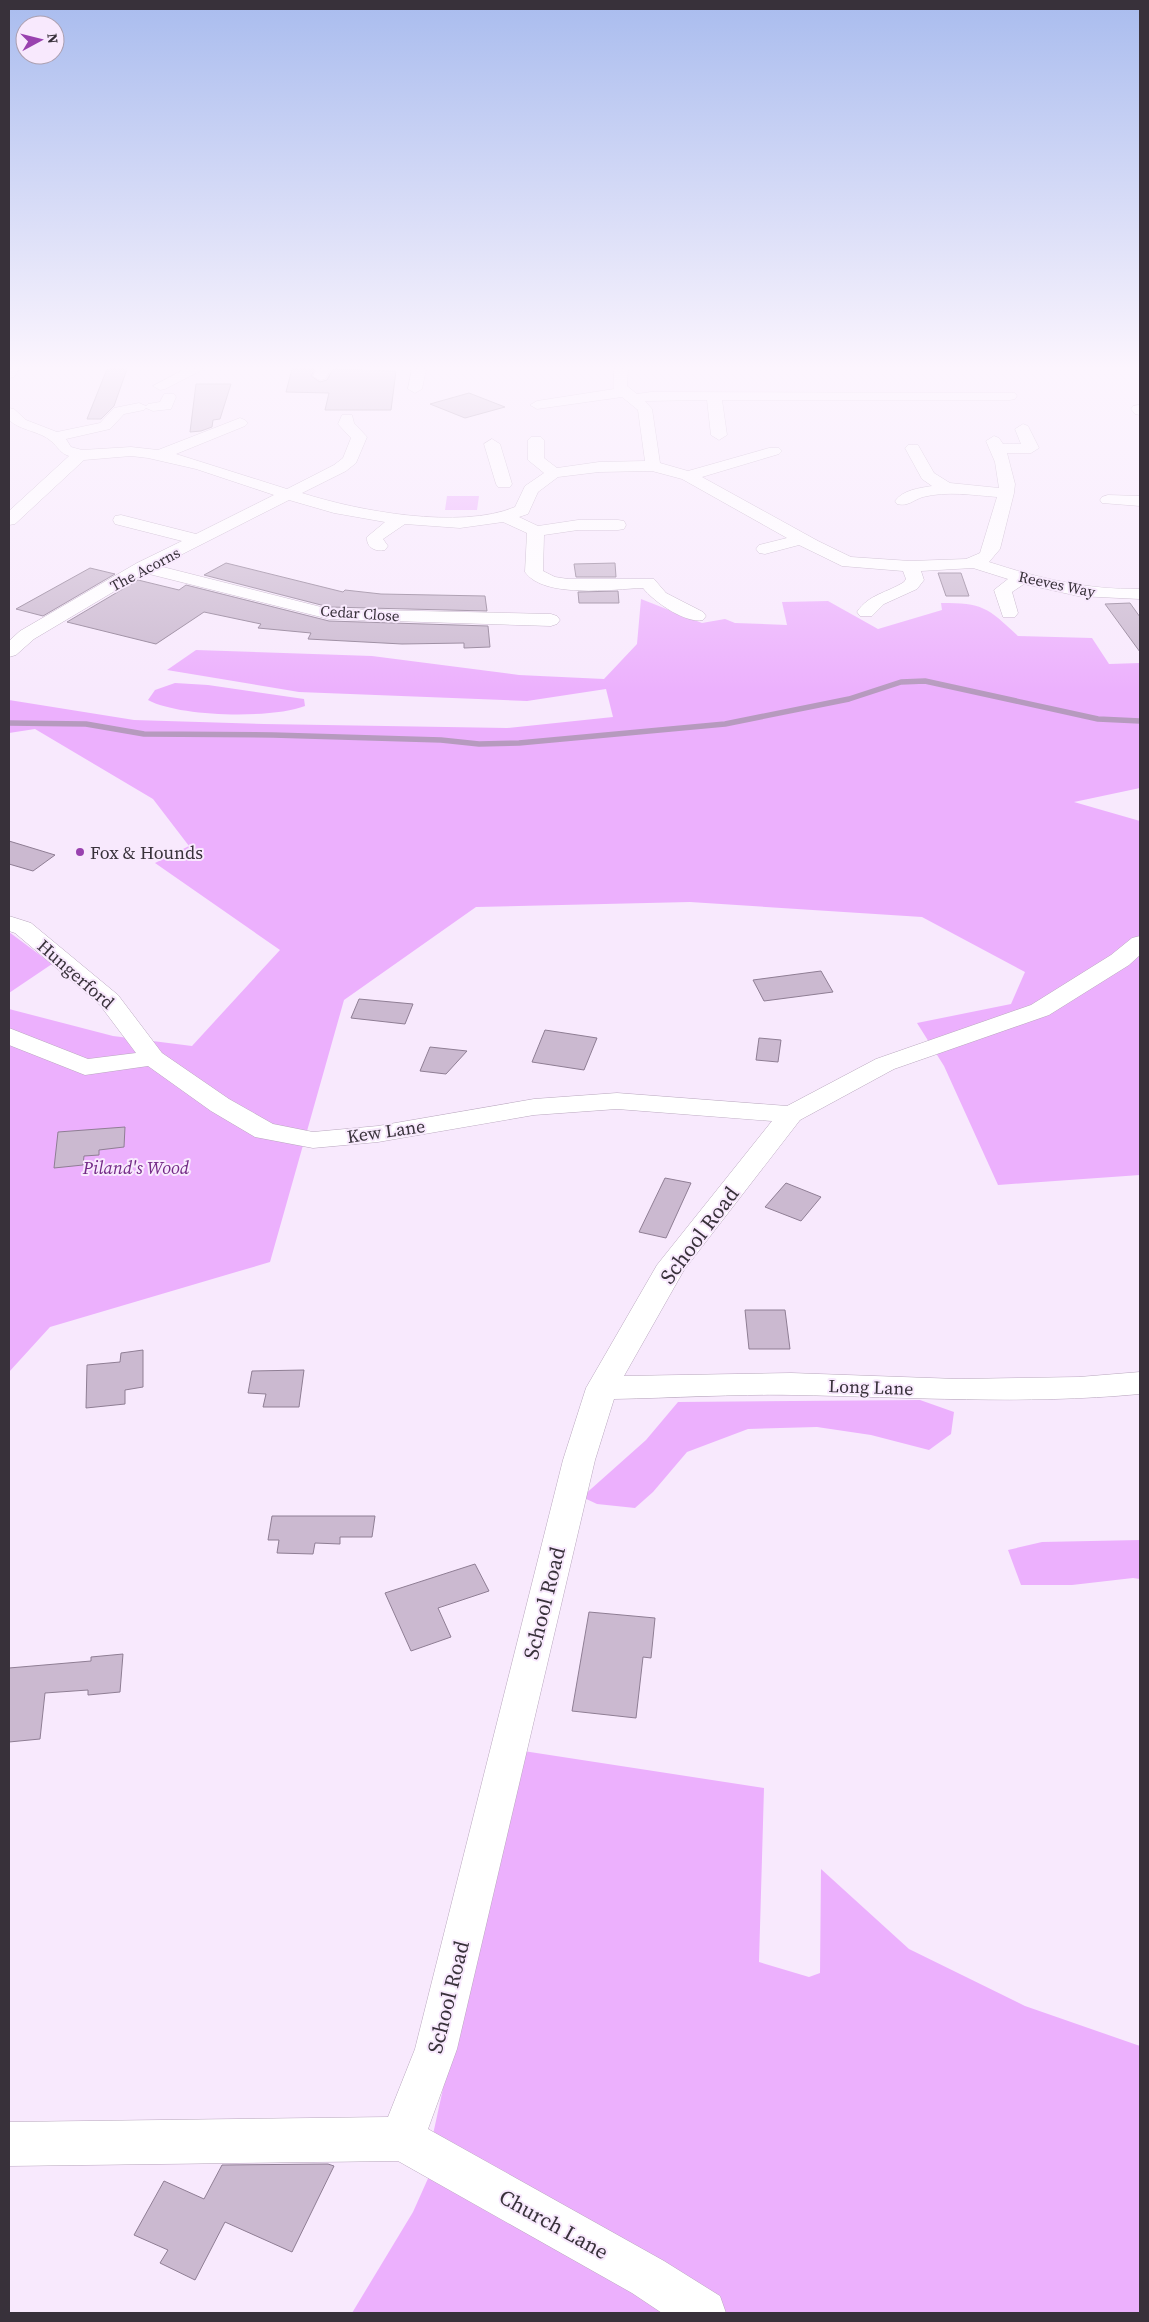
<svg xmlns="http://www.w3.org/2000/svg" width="1149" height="2322" font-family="'Source Serif 4',serif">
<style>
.green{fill:#ecb0fd}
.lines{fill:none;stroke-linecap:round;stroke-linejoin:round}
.stream{stroke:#b69abe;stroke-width:5.5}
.building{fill:#cbb9d0;stroke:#8f7e94}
.minor-casing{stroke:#b9a7be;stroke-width:1}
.minor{fill:#fff;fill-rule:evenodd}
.poi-dot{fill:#9942af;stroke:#f8e9fd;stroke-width:2}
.labels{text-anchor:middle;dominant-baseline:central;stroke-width:4;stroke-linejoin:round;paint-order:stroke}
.far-street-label{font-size:15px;fill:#38313a;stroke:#f8e9fd}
.poi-label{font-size:18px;fill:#38313a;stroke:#f8e9fd;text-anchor:start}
.street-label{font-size:18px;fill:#38313a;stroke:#f8e9fd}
.park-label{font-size:18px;font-style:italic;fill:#732986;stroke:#f8e9fd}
.near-street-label{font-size:21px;fill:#38313a;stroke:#f8e9fd}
</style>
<rect width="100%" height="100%" fill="#f8e9fd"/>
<path class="green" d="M 447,496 L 479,496 L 477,510 L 445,510 Z
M 641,599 L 702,623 L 725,619 L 735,623 L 787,625 L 782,602 L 828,601 L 878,629 L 942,610 L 941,603 C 983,603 987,607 1018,636 L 1092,638 L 1109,664 L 1140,663 L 1140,788 L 1074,802 L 1140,821 L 1140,1175 L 998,1185 L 944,1066 L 917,1023 L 1011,1004 L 1025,972 L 922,917 L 690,902 L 476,907 L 344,1000 L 270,1262 L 50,1327 L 9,1372 L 9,1009 L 113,1036 L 192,1046 L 280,950 L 155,863 L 189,846 L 153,799 L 35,729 L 9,733 L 9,700 L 134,720 L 264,724 L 507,728 L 613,717 L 606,689 L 527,701 L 299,692 L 167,670 L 196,650 L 372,656 L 519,675 L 604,679 L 637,644 Z
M 175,683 L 208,685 L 304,699 L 305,706 C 272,719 179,717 148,700 L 155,690 Z
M 9,932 L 52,964 L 9,993 Z
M 920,1400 L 954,1412 L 951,1434 L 929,1450 L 871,1435 L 817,1427 L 748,1429 L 687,1452 L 653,1492 L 635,1508 L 597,1504 L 582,1497 L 646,1440 L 678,1402 Z
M 1140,1540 L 1140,1579 L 1133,1578 L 1072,1585 L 1021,1585 L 1008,1550 L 1042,1542 Z
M 517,1750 L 764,1788 L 759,1962 L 809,1977 L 820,1973 L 821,1869 L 909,1949 L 1025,2006 L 1140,2046 L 1140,2313 L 352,2313 L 413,2212 L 443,2145 L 432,2139 Z"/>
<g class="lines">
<path class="stream" d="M 9,723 L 86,724 L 144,734 L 273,735 L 441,740 L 479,744 L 519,743 L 725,724 L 849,699 L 901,682 L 925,681 L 1098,719 L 1140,721"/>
</g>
<path class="building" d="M 107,369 L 127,369 L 114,406 L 101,419 L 87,419 Z
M 292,369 L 315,369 L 311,376 L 320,382 L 327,380 L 333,369 L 396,371 L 391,410 L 325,410 L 329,393 L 286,392 Z
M 196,384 L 231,384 L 220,419 L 213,420 L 212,427 L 201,431 L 190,432 Z
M 469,393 L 505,407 L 465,418 L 430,404 Z
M 226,563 L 343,592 L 345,590 L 381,594 L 485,596 L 487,611 L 329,607 L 204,575 Z
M 615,563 L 616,577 L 576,577 L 574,564 Z
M 90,568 L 115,574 L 43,616 L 16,609 Z
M 938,573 L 961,573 L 969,596 L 946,596 Z
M 138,580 L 179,590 L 186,585 L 329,621 L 488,626 L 490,647 L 464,648 L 464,643 L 402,644 L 308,639 L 311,633 L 258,628 L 261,624 L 204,612 L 156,644 L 67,622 Z
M 618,591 L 619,603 L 579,603 L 578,592 Z
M 1130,603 L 1140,617 L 1140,652 L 1105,604 Z
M 9,841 L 55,855 L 33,871 L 9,864 Z
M 821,971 L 833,992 L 764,1001 L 753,980 Z
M 359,999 L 413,1004 L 405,1024 L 351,1018 Z
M 545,1030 L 597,1038 L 584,1070 L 532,1062 Z
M 759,1038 L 781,1040 L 778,1062 L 756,1060 Z
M 430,1047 L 467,1051 L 446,1074 L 420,1071 Z
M 125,1127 L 124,1147 L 99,1150 L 99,1155 L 84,1156 L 83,1165 L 54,1168 L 58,1132 Z
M 665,1178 L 691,1183 L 666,1238 L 639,1232 Z
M 786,1183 L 821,1197 L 801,1221 L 765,1207 Z
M 745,1310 L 785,1310 L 790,1349 L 749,1349 Z
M 143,1350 L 143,1387 L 125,1390 L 125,1404 L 86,1408 L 87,1365 L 120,1362 L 121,1353 Z
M 304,1370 L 299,1407 L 263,1407 L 266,1394 L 248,1393 L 252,1371 Z
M 272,1516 L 375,1516 L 372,1537 L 340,1537 L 340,1544 L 315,1543 L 313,1554 L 277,1553 L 279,1540 L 268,1540 Z
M 475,1564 L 489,1591 L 438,1608 L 451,1637 L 411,1651 L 385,1593 Z
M 589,1612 L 655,1618 L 651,1658 L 643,1657 L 636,1718 L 572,1711 Z
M 123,1654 L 120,1692 L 88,1695 L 88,1690 L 45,1693 L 40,1739 L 9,1742 L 9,1668 L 91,1661 L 91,1657 Z
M 328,2164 L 334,2166 L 292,2252 L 225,2222 L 195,2280 L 160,2263 L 168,2250 L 134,2235 L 164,2181 L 204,2199 L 222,2165 Z"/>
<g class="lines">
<g class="minor-casing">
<path id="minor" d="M 9,369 L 19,369 L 14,377 L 9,378 Z
M 185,369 L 204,369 L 165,389 L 160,390 L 153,386 Z
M 317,369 L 331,369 L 325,379 L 320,380 L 313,376 Z
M 412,369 L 426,369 L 422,389 L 415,393 L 408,389 Z
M 614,369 L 628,369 L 627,386 L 637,394 L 651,392 L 1015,393 L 1017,396 L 1015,399 L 1010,400 L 722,400 L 727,435 L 719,440 L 711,435 L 707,400 L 645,401 L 652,409 L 660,463 L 688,471 L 769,448 L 779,448 L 782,451 L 779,454 L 702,477 L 818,541 L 851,557 L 910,561 L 966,559 L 980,553 L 997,497 C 972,495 947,491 923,497 C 913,500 908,507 897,504 L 895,501 C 903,490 919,488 932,486 L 922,479 L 905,448 L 908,445 L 918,445 L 934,473 L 950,483 L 999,488 L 995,462 L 986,441 L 994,436 L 999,438 L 1003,444 L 1021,444 L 1015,429 L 1023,424 L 1028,426 L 1039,448 L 1031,453 L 1007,453 L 1015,484 L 1014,493 L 1000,549 L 989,562 C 1038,578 1087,590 1140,589 L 1140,599 L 1078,596 L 1024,584 L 1012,592 L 1018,613 L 1015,617 L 1003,617 L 994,590 L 1008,579 L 973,568 L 921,571 L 924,580 L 917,589 L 884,604 L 872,616 L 860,616 L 857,612 C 869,594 887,593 904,582 L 906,579 L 903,571 L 842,566 L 799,545 L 765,554 L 759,553 L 756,549 L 759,545 L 787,538 L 682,479 L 652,471 L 599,472 L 558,477 L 538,492 L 528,514 L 519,517 L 538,526 L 578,520 L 618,520 L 624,521 L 626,525 L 624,529 L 618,530 L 578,530 L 544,535 L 543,571 L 555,577 L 568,579 L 654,579 L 666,593 L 703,612 L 706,616 L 703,620 C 686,624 654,602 643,588 C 613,589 544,599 525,572 L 527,533 L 503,522 L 460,528 L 405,524 L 383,539 L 388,546 L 385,550 C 376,552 366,548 367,537 L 385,522 L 334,513 L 289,500 L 159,566 L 329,609 L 551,614 L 557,616 L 560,620 L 557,624 L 551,626 L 329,619 L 145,573 L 34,639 L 16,655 L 9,657 L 9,641 L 20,631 L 137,563 L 182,541 L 115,524 L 113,520 L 115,516 L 121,515 L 196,534 L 274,495 L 196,469 L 148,458 L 131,456 L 84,460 L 15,524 L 9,525 L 9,511 L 69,456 C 60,453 59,448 51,441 C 40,431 21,431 9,420 L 9,408 L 14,409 L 26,420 L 57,432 L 100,423 L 114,408 L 139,403 L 146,406 L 148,404 L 160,402 L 164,394 L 174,394 L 176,397 L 171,409 L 153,411 L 146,408 L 144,410 L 124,414 L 110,429 L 66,439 L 71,447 L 82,450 L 131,447 L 158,450 L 240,418 L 245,420 L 248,423 L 245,426 L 176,454 L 287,489 L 334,465 L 343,458 L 351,438 L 338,424 L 342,415 L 352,415 L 354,423 L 367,437 L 356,463 L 346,471 L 302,493 C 358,511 460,530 515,507 L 525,486 L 544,473 L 528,460 L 528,440 L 531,437 L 541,437 L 544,440 L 544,458 L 557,468 L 599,462 L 645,461 L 638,410 L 622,397 L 537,409 L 530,405 L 537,401 L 614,389 Z
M 1140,405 L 1140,415 L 1135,414 L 1131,409 L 1133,406 Z
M 492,439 L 500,444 L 512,484 L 510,487 L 498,487 L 496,484 L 484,444 Z
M 1108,495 L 1140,496 L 1140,506 L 1102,503 L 1100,500 L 1102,497 Z
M 9,916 L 31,923 L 118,995 L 162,1053 L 229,1099 L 273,1124 L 313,1132 L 378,1126 L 534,1099 L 617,1093 L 787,1106 L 876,1059 L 1031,1005 L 1111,955 L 1132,938 L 1140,936 L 1140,955 L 1129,965 L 1049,1015 L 894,1069 L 800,1120 L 684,1270 L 624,1376 L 791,1373 L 958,1379 L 1079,1377 L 1140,1372 L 1140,1394 C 1024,1405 909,1397 792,1395 C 733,1394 673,1398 614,1399 L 595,1460 L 457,2049 L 428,2129 L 664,2261 L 720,2296 L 726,2313 L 662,2313 L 632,2293 L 398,2161 L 9,2166 L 9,2122 L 388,2117 L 415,2049 L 563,1460 L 586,1388 L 657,1265 L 772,1121 L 617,1109 L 534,1115 L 378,1142 L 313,1148 L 255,1137 L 211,1111 L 148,1066 L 85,1075 L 9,1045 L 9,1028 L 88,1059 L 136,1053 L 100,1005 L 15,933 L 9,931 Z"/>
</g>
<use href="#minor" class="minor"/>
</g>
<linearGradient id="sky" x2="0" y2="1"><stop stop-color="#a9bcee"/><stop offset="0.53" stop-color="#fcf5fe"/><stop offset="1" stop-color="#fcf5fe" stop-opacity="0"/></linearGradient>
<rect width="1149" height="694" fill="url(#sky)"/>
<circle class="poi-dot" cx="80" cy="852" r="5"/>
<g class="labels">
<g class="far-street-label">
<text transform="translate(145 569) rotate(-28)">The Acorns</text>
<text transform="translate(1057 584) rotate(12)">Reeves Way</text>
<text transform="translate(360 613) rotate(4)">Cedar Close</text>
</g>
<g class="poi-label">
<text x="90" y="852">Fox &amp; Hounds</text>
</g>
<g class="street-label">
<text transform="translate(76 974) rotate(41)">Hungerford</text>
<text transform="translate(386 1131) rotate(-8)">Kew Lane</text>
<text transform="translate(871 1387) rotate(2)">Long Lane</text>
</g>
<g class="park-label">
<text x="136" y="1167">Piland's Wood</text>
</g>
<g class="near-street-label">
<text transform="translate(699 1235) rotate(-53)">School Road</text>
<text transform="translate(544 1603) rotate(-76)">School Road</text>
<text transform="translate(448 1997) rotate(-76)">School Road</text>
<text transform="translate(554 2224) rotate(29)">Church Lane</text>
</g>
</g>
<rect width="1149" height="2322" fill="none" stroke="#38313a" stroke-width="20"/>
<g transform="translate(40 40) rotate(83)"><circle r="24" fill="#f8e9fd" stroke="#ab9faf"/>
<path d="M0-4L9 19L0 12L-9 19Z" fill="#9942af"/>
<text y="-8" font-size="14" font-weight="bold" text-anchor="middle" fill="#38313a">N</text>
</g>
</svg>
